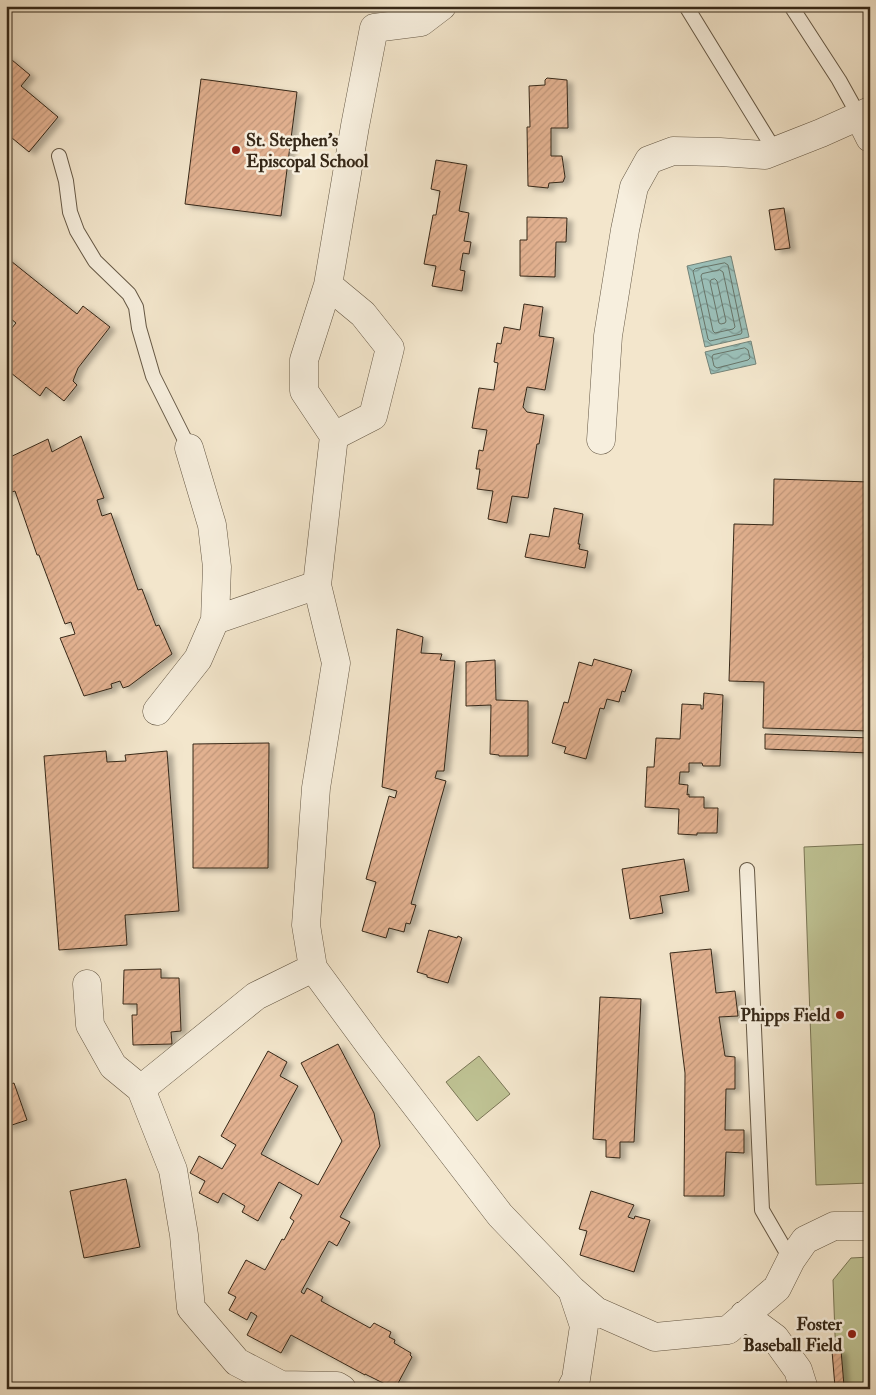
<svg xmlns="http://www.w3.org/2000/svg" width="876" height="1395" font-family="'IM FELL Double Pica',serif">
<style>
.green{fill:#bfc394;stroke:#7a7656}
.water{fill:url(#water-waves);stroke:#738378}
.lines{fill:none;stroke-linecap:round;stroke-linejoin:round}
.shore{stroke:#687468;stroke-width:1}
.building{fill:url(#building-hatch);stroke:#362818;filter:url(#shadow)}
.lane-casing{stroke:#655845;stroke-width:16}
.street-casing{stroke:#655845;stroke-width:29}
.lane{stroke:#f7efde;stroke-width:14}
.street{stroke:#f7efde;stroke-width:28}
.poi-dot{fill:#8f2418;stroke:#f7efde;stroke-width:2}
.labels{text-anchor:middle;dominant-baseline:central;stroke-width:5;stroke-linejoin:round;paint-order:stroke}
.poi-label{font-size:18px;font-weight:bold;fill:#362818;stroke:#f7efde;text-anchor:end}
</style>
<defs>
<pattern id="water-waves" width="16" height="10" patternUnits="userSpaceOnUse" patternTransform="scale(1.25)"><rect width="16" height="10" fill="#9bbfb8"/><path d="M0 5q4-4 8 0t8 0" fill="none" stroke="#7f9b95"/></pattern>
<pattern id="building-hatch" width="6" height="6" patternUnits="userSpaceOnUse" patternTransform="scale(1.25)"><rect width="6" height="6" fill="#e2b190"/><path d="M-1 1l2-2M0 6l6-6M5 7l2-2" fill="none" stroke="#c2987b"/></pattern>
<filter id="shadow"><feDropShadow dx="5.5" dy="3" stdDeviation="2.5" flood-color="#0004"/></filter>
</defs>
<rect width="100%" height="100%" fill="#f3e6cc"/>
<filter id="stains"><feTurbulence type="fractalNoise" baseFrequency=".004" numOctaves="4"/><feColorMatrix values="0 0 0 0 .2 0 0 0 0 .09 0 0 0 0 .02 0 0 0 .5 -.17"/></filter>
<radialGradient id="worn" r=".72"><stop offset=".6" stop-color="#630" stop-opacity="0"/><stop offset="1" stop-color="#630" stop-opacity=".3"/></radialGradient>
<path class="green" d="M 870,844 L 870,1183 L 816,1185 L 804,847 Z
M 479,1056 L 510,1094 L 477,1121 L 446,1082 Z
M 870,1257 L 870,1389 L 837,1389 L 833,1280 L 851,1258 Z"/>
<path class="water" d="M 731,256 L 749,337 L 705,347 L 687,266 Z
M 751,341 L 756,364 L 711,374 L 705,352 Z"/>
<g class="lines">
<path class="shore" d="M 725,263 L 728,265 L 742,332 L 741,334 L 710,341 L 708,339 L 693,271 L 695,269 Z
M 720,270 L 723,272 L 735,327 L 733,329 L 715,333 L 713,331 L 701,276 L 702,274 Z
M 715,279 L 717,281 L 726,321 L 725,323 L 721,324 L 719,323 L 710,282 L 711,280 Z
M 745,348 L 748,350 L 750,358 L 748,360 L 717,368 L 714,366 L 712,357 L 713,355 Z"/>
</g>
<path class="building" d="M 6,55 L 30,75 L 21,86 L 58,117 L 29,152 L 6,133 Z
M 547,78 L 567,80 L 568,128 L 551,128 L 551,156 L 562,156 L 565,177 L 563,182 L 549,183 L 548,188 L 528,186 L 527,127 L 530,127 L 529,86 L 545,85 L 545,80 Z
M 201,79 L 297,92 L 281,216 L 185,204 Z
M 436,160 L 467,165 L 459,211 L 469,213 L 464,241 L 471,242 L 469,254 L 463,253 L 460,270 L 465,271 L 462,291 L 432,286 L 436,266 L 424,264 L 433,215 L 436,215 L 440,191 L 431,189 Z
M 784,208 L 790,248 L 775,250 L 769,210 Z
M 527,217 L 567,218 L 566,242 L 556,242 L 555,277 L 520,276 L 520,240 L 527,240 Z
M 6,257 L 77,314 L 83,306 L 110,327 L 78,368 L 73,381 L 77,385 L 64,401 L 46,387 L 40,396 L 6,369 L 6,335 L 16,323 L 10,318 L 6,323 Z
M 524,304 L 543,307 L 539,336 L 554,338 L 545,390 L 527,387 L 523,407 L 527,412 L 544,415 L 539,444 L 537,444 L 528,498 L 512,496 L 507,523 L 488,519 L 493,491 L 477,489 L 480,469 L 476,469 L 479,450 L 483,451 L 487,430 L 472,428 L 479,388 L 494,390 L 498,363 L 494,362 L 497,343 L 501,344 L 504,327 L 520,330 Z
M 81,436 L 104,498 L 97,500 L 102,516 L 111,513 L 138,590 L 142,589 L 156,626 L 159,625 L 172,654 L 129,686 L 123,688 L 120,681 L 111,684 L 112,688 L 84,696 L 60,638 L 75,634 L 71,622 L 65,624 L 39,555 L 37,555 L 15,491 L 8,493 L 6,487 L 6,459 L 48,439 L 52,452 Z
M 774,479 L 870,482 L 870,646 L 865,645 L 864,658 L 870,659 L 870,731 L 763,728 L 764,682 L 729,681 L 734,524 L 773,525 Z
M 554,508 L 583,514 L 578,544 L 580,544 L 579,549 L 588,551 L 585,568 L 525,557 L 530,534 L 549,537 Z
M 397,629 L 423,637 L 421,653 L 442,654 L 440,660 L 455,661 L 444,771 L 437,771 L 435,778 L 446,781 L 411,904 L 416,905 L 410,924 L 406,923 L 404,932 L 389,928 L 386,938 L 362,931 L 376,882 L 366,879 L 389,796 L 395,798 L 397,791 L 382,787 Z
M 594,659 L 632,670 L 625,692 L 622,691 L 619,702 L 607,699 L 604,709 L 600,708 L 586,759 L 564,753 L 566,747 L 552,743 L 564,702 L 568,703 L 579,662 L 592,666 Z
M 495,660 L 496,700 L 528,701 L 528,756 L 499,756 L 499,755 L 490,754 L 491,705 L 466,706 L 466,662 Z
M 704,693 L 723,695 L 720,766 L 703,766 L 702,763 L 689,763 L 689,772 L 680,772 L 679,784 L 688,785 L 687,795 L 689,794 L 689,797 L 704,797 L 704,808 L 718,808 L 717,833 L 697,833 L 697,835 L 678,834 L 679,809 L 645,807 L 647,767 L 654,767 L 656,738 L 680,739 L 682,704 L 701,705 L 701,709 L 703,709 Z
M 765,734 L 870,738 L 870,753 L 765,749 Z
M 269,743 L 268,868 L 193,868 L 193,744 Z
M 106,751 L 107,762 L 126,761 L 125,755 L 167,751 L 179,911 L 125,915 L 127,945 L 59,950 L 44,756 Z
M 684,859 L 689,891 L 660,896 L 663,913 L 630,919 L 622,869 Z
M 429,930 L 457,938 L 458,936 L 462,938 L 448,983 L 427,977 L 427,975 L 417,972 Z
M 711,949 L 716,993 L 735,991 L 738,1016 L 719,1017 L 725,1056 L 735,1057 L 735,1089 L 726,1089 L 725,1130 L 744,1130 L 744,1153 L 726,1152 L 724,1196 L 684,1196 L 685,1073 L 670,953 Z
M 161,969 L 161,978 L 179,978 L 181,1031 L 171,1032 L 172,1044 L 133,1045 L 132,1015 L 137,1015 L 137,1004 L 123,1004 L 124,970 Z
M 600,997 L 641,999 L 634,1142 L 620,1142 L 620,1158 L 606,1157 L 606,1140 L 593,1139 Z
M 338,1044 L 374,1113 L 380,1146 L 340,1217 L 350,1222 L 337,1246 L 329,1241 L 301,1292 L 304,1294 L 307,1288 L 323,1297 L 321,1301 L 370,1328 L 374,1323 L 391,1332 L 389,1337 L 395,1340 L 394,1343 L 411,1353 L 410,1355 L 412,1357 L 396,1387 L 392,1385 L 391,1387 L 365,1374 L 365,1375 L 291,1335 L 281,1353 L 247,1335 L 257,1316 L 251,1312 L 247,1320 L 229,1310 L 236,1297 L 228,1293 L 246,1260 L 265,1270 L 282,1239 L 284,1240 L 294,1221 L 290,1218 L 302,1195 L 279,1182 L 258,1221 L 242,1212 L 245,1206 L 223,1193 L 218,1203 L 199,1193 L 205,1181 L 190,1173 L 199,1156 L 222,1169 L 236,1145 L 221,1136 L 268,1051 L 287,1062 L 280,1076 L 298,1086 L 261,1154 L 318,1185 L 342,1141 L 301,1063 Z
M 14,1083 L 27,1120 L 6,1127 L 6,1086 Z
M 126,1179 L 140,1247 L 84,1258 L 70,1191 Z
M 591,1191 L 634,1205 L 628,1217 L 634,1219 L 635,1216 L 650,1220 L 634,1272 L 580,1255 L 587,1231 L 579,1229 Z
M 841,1350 L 844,1386 L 835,1387 L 832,1351 Z"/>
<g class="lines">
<g class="lane-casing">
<path id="lane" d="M 686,6 L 775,151
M 791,6 L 839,80 L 859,116
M 59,156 L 66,181 L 70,212 L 77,231 L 95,261 L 129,294 L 136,307 L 139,328 L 153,376 L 189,448
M 747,870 L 762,1210 L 791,1260"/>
</g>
<g class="street-casing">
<path id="street" d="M 870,111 L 859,116 L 870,138
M 328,285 L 363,314 L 390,348 L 373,416 L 334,436 L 304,391 L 304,360 L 328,285 L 355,126 L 374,28 L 421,22 L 442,6
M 334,436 L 317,585 L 336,663 L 316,788 L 306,925 L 313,968 L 371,1047 L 500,1215 L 572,1290 L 596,1311 L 655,1337 L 728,1330 L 777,1288 L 791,1260 L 805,1240 L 834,1226 L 870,1226
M 601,440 L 608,336 L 625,230 L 634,187 L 649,160 L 673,151 L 720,152 L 765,155 L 821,133 L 859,116
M 189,448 L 212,525 L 217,567 L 215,620
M 157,711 L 198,659 L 215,620 L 317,585
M 87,984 L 90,1025 L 113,1066 L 141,1089 L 173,1170 L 184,1235 L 191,1308 L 237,1362 L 281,1385 L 337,1386 L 342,1389
M 141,1089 L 256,996 L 313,968
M 744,1315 L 775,1338 L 798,1370 L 804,1389
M 571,1389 L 576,1379 L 584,1326 L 572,1290"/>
</g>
<use href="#lane" class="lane"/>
<use href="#street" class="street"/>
</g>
<g class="poi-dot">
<circle cx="236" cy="150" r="5"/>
<circle cx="840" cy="1015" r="5"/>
<circle cx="852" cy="1334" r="5"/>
</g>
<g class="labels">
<g class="poi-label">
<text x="246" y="140" text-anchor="start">St. Stephen's<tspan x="246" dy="21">Episcopal School</tspan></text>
<text x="830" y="1015">Phipps Field</text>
<text x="842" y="1324">Foster<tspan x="842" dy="21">Baseball Field</tspan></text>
</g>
</g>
<rect width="876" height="1395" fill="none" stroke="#f3e6cc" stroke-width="25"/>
<rect x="8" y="8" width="861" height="1380" fill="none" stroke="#362818" stroke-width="2.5"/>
<rect x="12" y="12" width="851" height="1370" fill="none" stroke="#362818"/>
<rect width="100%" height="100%" filter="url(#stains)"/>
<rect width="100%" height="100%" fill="url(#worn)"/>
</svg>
